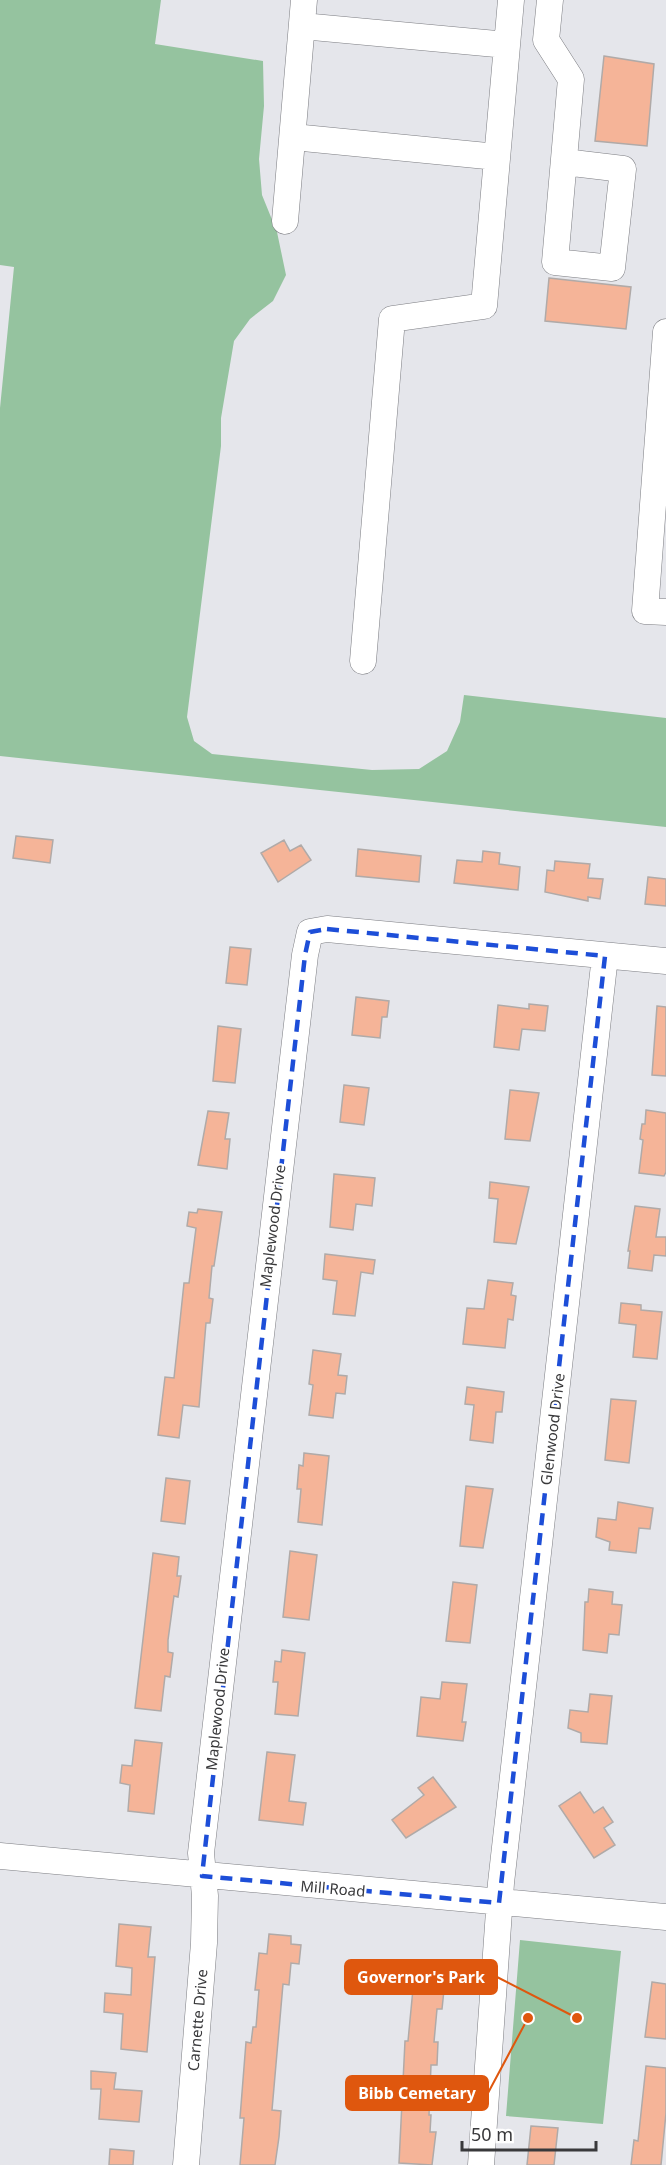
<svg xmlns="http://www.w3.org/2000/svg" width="666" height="2165" font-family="'Noto Sans',sans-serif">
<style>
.green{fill:#95c39f}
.building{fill:#f5b498;stroke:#b0aaa8;stroke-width:1.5}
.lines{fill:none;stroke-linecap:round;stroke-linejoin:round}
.minor-casing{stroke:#7c7d82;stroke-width:27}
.minor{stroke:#fff;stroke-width:26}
.marked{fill:none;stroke:#1d4ed8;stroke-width:4.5;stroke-dasharray:12 8;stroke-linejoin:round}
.labels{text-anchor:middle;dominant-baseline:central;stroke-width:4.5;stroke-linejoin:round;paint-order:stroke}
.street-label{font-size:15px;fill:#39393b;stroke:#fff}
.leader{fill:none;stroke:#df570e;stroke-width:2}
.callout-dot{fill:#df570e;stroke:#fff;stroke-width:2}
.callout{fill:#df570e;stroke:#df570e;stroke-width:2}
.callout-label{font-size:16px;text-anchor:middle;font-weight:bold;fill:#fff}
</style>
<rect width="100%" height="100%" fill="#e5e6eb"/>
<path class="green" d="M 0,0 L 161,0 L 155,44 L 263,61 L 264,106 L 259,159 L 262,195 L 277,232 L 286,275 L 273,301 L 250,319 L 234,341 L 221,418 L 221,446 L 187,717 L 194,741 L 212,754 L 372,770 L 419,769 L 447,751 L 460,722 L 464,695 L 666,718 L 666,827 L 0,756 L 0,408 L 14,267 L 0,265 Z
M 520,1940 L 621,1951 L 603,2124 L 506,2116 Z"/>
<path class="building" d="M 604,56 L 654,64 L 647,146 L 595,141 Z
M 549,278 L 631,287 L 626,329 L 545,321 Z
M 16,836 L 53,840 L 50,863 L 13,858 Z
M 284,840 L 290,851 L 301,845 L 311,860 L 278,882 L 261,853 Z
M 358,849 L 421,856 L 419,882 L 356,876 Z
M 483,851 L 500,853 L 499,864 L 520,867 L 518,890 L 454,883 L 457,860 L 482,862 Z
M 555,861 L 590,864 L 588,878 L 603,879 L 600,899 L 588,897 L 588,901 L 545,892 L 547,870 L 554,871 Z
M 648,877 L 666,879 L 666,906 L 645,904 Z
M 230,947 L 251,949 L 247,985 L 226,983 Z
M 356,997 L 389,1001 L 387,1017 L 382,1017 L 380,1038 L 352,1035 Z
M 529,1004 L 548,1006 L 545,1031 L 522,1029 L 519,1050 L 494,1047 L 498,1005 L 529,1009 Z
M 657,1006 L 666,1007 L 666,1076 L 652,1075 Z
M 218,1026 L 241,1029 L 235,1083 L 213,1081 Z
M 344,1085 L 369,1088 L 364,1125 L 340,1122 Z
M 510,1090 L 539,1093 L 530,1141 L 505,1139 Z
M 646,1110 L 666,1113 L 666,1172 L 664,1176 L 639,1173 L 643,1140 L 640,1139 L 642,1124 L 645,1124 Z
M 208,1111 L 229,1113 L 225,1139 L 230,1139 L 227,1169 L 198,1165 Z
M 334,1174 L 375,1178 L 372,1206 L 356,1204 L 353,1230 L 330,1227 Z
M 490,1182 L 529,1187 L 516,1244 L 494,1242 L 498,1199 L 489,1198 Z
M 635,1206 L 660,1209 L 656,1237 L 666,1237 L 666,1256 L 654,1255 L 652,1271 L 628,1268 L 630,1251 L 628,1251 Z
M 198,1209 L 222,1212 L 214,1266 L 212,1266 L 209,1298 L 213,1299 L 210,1323 L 206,1323 L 199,1407 L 183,1405 L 179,1438 L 158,1435 L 165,1377 L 174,1378 L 184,1283 L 189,1283 L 196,1228 L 187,1226 L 189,1212 L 197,1213 Z
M 325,1254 L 375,1260 L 373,1274 L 361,1272 L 355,1316 L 333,1314 L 337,1281 L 323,1279 Z
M 488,1280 L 513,1283 L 511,1295 L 516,1296 L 513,1320 L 508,1319 L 505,1348 L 463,1344 L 467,1308 L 484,1309 Z
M 621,1303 L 641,1305 L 641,1310 L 662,1312 L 657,1359 L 633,1357 L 636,1325 L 619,1323 Z
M 313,1350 L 341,1354 L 338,1375 L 347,1376 L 345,1394 L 336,1393 L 333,1418 L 309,1415 L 313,1385 L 309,1384 Z
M 467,1387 L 504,1392 L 502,1412 L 496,1412 L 493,1443 L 470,1440 L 474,1405 L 465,1404 Z
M 611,1399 L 636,1401 L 629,1463 L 605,1460 Z
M 304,1453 L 329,1456 L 322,1525 L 298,1522 L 301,1489 L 297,1489 L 299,1465 L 303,1466 Z
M 166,1478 L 190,1481 L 185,1524 L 161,1521 Z
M 466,1486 L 493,1489 L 483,1548 L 460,1546 Z
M 618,1502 L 653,1508 L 650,1529 L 639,1528 L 636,1553 L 609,1550 L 610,1542 L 596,1537 L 598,1518 L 616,1520 Z
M 290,1551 L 317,1555 L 309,1620 L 283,1617 Z
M 153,1553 L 179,1557 L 177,1576 L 181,1576 L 178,1597 L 174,1596 L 168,1640 L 168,1652 L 173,1653 L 170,1677 L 165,1676 L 161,1711 L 135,1708 Z
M 453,1582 L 477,1585 L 470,1643 L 446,1641 Z
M 589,1589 L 613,1592 L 612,1604 L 622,1605 L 619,1635 L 609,1634 L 607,1653 L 583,1650 L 585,1602 L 588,1602 Z
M 282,1650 L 305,1653 L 298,1716 L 275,1714 L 278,1682 L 273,1682 L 275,1661 L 281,1662 Z
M 442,1682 L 467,1684 L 462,1722 L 466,1722 L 463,1741 L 417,1736 L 421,1697 L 440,1699 Z
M 590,1694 L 612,1696 L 607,1744 L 581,1742 L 581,1733 L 568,1728 L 570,1710 L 588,1712 Z
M 135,1740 L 162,1743 L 154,1814 L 128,1811 L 130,1785 L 120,1783 L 122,1765 L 132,1766 Z
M 267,1752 L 295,1755 L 289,1801 L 306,1803 L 303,1825 L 259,1820 Z
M 433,1777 L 456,1807 L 406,1838 L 392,1820 L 424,1795 L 418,1788 Z
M 580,1792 L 594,1813 L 603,1807 L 613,1822 L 604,1828 L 615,1845 L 594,1858 L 559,1806 Z
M 119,1924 L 151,1927 L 148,1957 L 155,1957 L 147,2052 L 121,2049 L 123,2014 L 104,2012 L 105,1993 L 131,1995 L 132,1968 L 116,1966 Z
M 269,1934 L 291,1936 L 291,1944 L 301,1945 L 299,1964 L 291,1963 L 289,1985 L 283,1984 L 272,2110 L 281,2111 L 279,2137 L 275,2165 L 240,2165 L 244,2118 L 240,2118 L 246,2042 L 251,2043 L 253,2027 L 256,2027 L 259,1990 L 255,1990 L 259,1953 L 267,1954 Z
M 415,1968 L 446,1971 L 442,2009 L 437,2009 L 434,2042 L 438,2042 L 437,2065 L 431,2065 L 429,2115 L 431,2115 L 430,2132 L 436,2132 L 432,2165 L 399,2163 L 405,2041 L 408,2041 Z
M 652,1982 L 666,1984 L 666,2039 L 645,2037 Z
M 646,2066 L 666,2068 L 666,2113 L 661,2165 L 631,2165 L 634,2140 L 638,2141 Z
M 91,2071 L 116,2073 L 114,2089 L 142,2091 L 139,2122 L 99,2119 L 101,2089 L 91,2089 Z
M 531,2126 L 558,2128 L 554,2165 L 527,2165 Z
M 110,2149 L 134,2151 L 133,2165 L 109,2165 Z"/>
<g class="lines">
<g class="minor-casing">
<path id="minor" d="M 550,0 L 546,40 L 571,79 L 555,262 L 612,268 L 623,169 L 564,162
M 302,26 L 507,45
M 293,137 L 497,157
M 285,221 L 304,0
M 666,332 L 645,611 L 666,612
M 363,661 L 392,319 L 484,306 L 511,0
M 0,1856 L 666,1917
M 186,2165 L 204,1943 L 205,1896 L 201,1853 L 305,955 L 310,932 L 327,929 L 666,961
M 481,2165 L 501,1883 L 605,956"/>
</g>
<use href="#minor" class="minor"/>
</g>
<path class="marked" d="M 327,929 L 605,956 L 499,1903 L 202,1876 L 305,955 L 310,932 Z"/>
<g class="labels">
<g class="street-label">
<text transform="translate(272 1226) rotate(-83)">Maplewood Drive</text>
<text transform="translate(552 1429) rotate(-83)">Glenwood Drive</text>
<text transform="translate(217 1709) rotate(-84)">Maplewood Drive</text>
<text transform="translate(333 1888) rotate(5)">Mill Road</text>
<text transform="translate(197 2020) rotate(-85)">Carnette Drive</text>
</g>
</g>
<path class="leader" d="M577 2018L497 1977M528 2018L488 2093"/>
<g class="callout-dot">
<circle cx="577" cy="2018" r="6"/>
<circle cx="528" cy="2018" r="6"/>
</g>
<g class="callout">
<rect x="345" y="1960" width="152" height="34" rx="6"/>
<rect x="346" y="2076" width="142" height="34" rx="6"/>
</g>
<g class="callout-label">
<text x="421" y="1983">Governor's Park</text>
<text x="417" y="2099">Bibb Cemetary</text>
</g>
<path d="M462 2141v9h134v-9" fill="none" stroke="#39393b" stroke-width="3"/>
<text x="471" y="2141" font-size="18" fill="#39393b" stroke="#ffffff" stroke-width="4.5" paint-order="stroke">50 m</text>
</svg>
